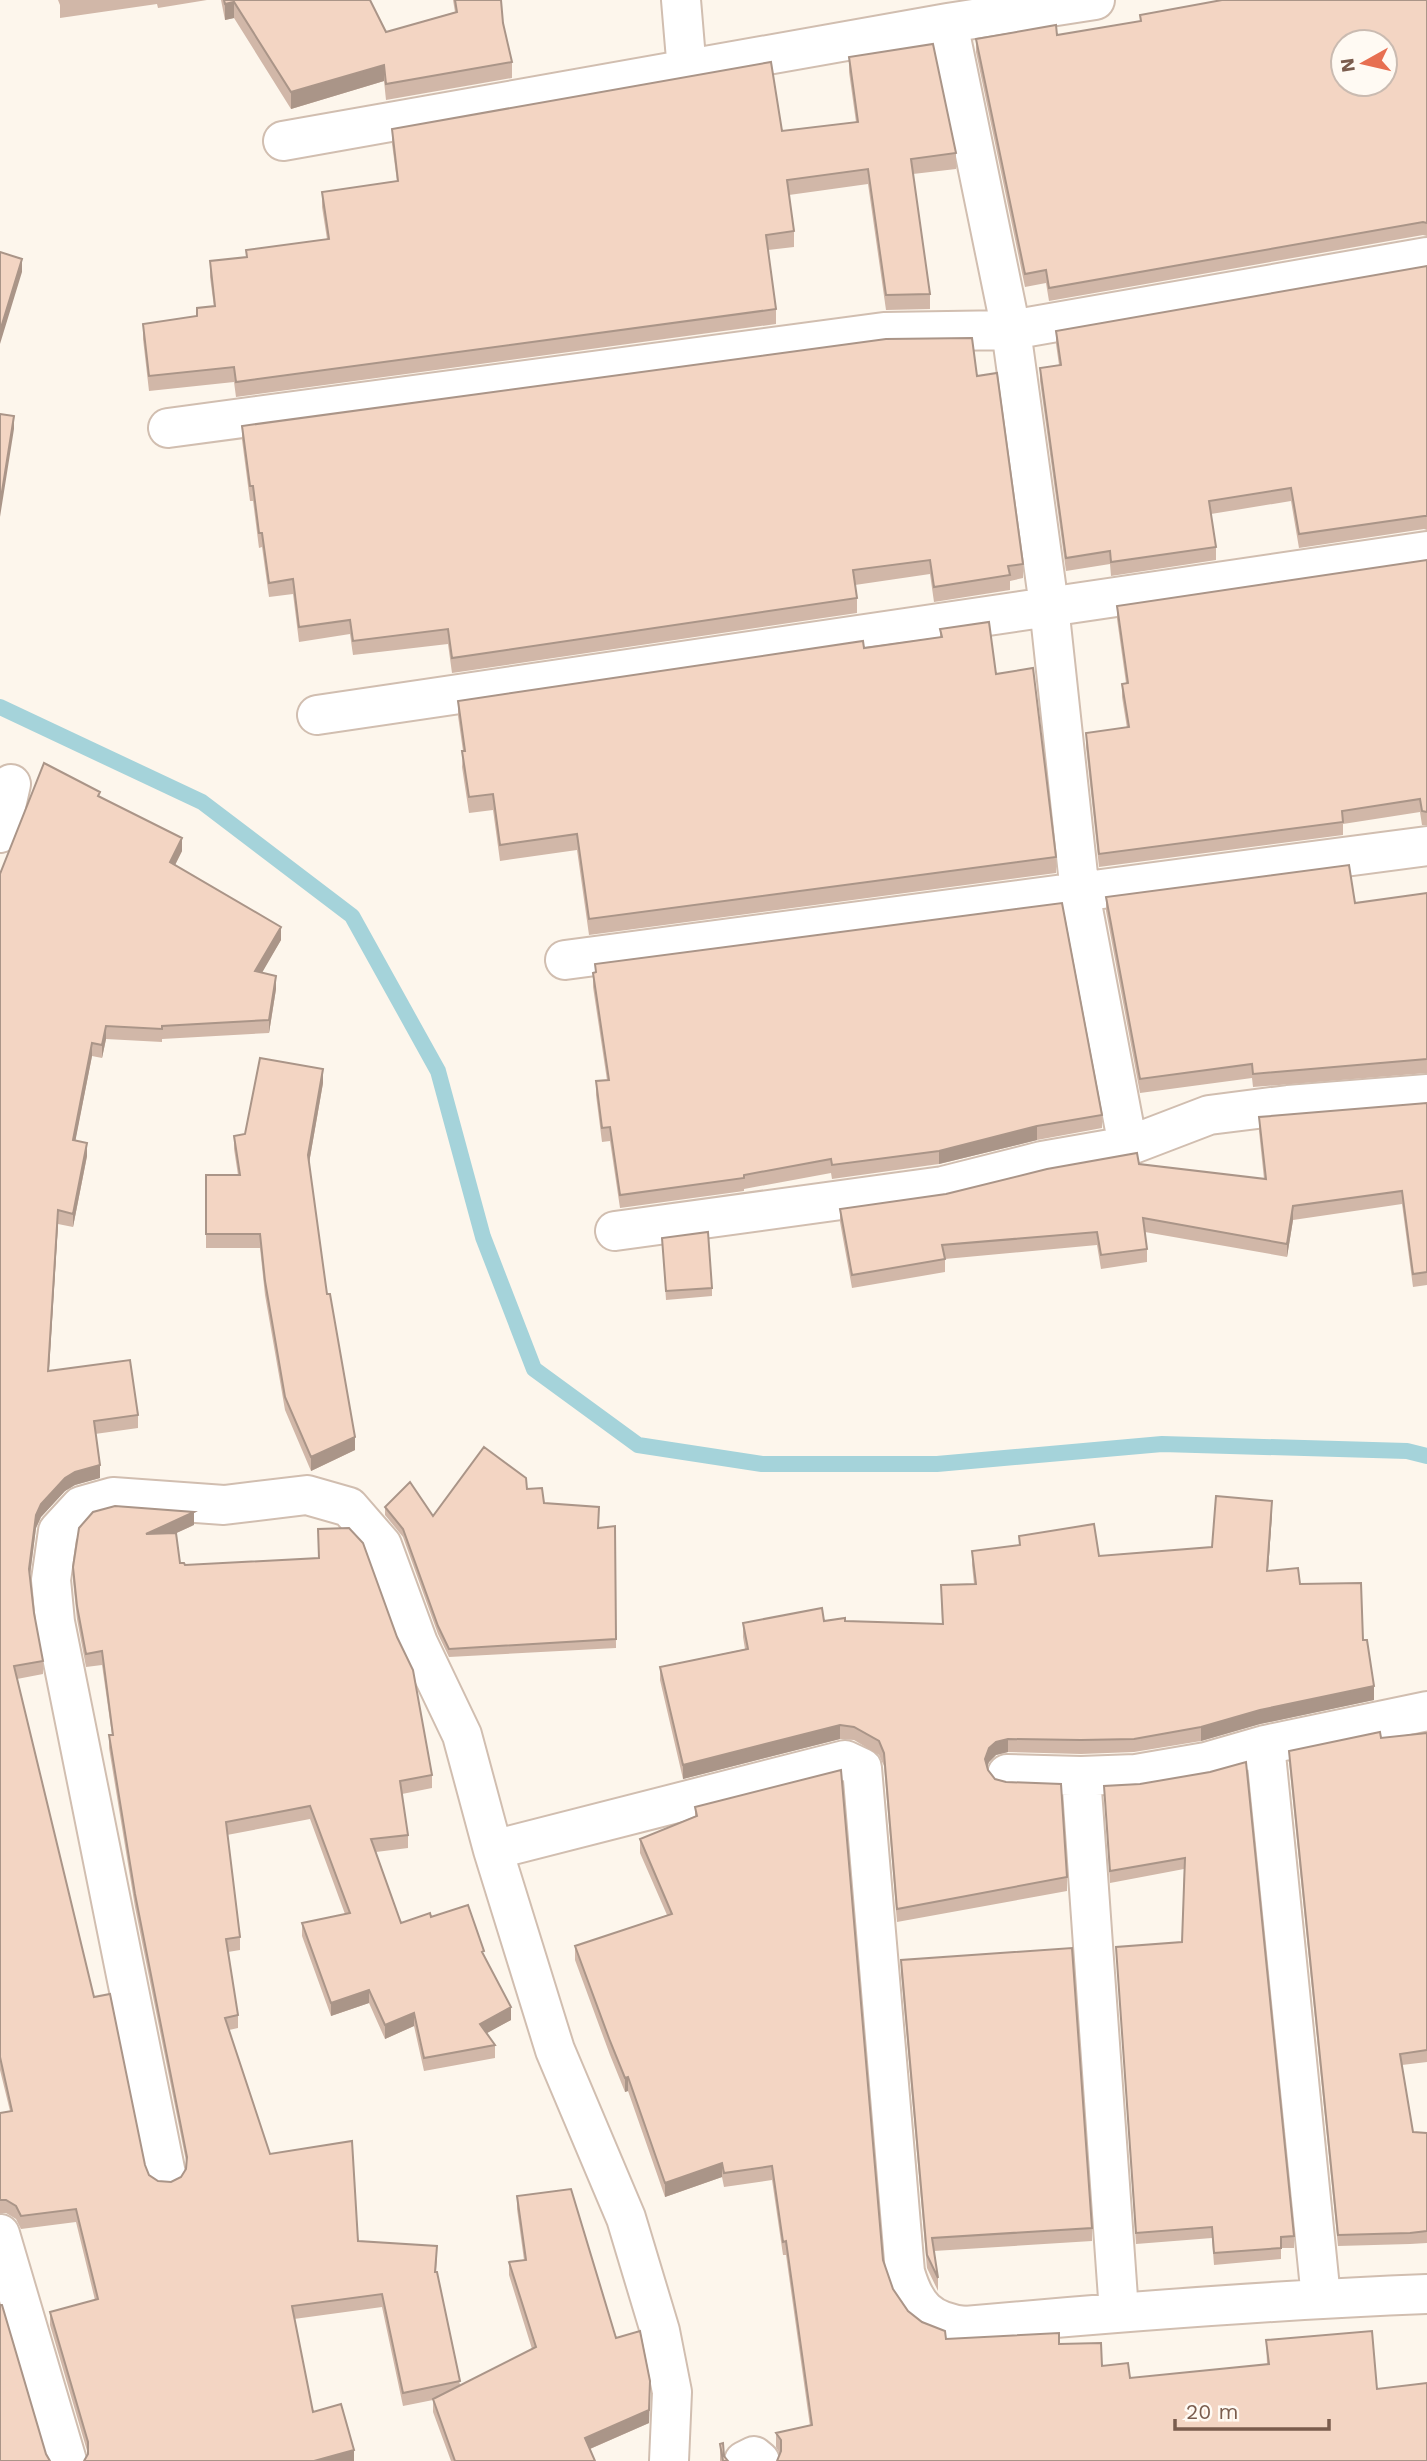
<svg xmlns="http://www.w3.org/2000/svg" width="1427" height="2461" font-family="'Work Sans',sans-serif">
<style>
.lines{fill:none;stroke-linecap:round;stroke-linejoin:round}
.stream{stroke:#a5d3da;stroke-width:16}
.minor-casing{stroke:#d1beb0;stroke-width:42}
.minor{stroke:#fff;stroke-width:38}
.wall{fill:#d1b7a8}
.shaded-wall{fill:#aa9588}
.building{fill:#f3d5c3;stroke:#aa9588;stroke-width:2;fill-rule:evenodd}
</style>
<rect width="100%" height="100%" fill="#fdf6ec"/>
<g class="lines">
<path class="stream" d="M 0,707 L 202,802 L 352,916 L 438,1071 L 483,1237 L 534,1369 L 638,1445 L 762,1464 L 937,1464 L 1162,1444 L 1407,1451 L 1427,1456"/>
<g class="minor-casing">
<path id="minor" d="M 681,0 L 687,71
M 948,23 L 1011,330 L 1049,606 L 1080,893 L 1128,1146
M 283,141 L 948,23 L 1095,0
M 168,428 L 884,332 L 1011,330 L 1427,257
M 317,715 L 1427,551
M 0,833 L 11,784
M 565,960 L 1427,846
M 615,1231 L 943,1186 L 1042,1161 L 1128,1146 L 1209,1115 L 1288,1105 L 1427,1094
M 1265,1745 L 1321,2298
M 1007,1774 L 1081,1776 L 1136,1774 L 1206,1762 L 1265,1745 L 1427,1711
M 1081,1776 L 1119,2312
M 493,1850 L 845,1760 L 862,1768 L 905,2272 C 915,2306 928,2322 965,2326 C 1119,2312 1273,2300 1427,2294
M 166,2174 L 55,1622 L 51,1580 L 58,1531 L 81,1506 L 113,1497 L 224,1505 L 307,1495 L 349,1507 L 382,1545 L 418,1643 L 462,1735 L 493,1850 L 555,2050 L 626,2218 L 660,2331 L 672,2392 L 669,2461
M 0,2234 L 67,2461
M 744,2461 L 754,2456 L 760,2461"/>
</g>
<use href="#minor" class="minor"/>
</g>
<path class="wall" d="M 58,0 L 207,0 L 158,8 L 157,4 L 60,18 L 60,5 Z
M 221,0 L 370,0 L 386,32 L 455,12 L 453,0 L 501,0 L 503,23 L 512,62 L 512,78 L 386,100 L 384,81 L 291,109 L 234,18 L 225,20 Z
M 1427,0 L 1427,236 L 1423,235 L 1049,301 L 1046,283 L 1025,287 L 976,52 L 976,39 L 1057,35 L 1140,21 L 1140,15 Z
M 849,57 L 956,153 L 956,169 L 913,174 L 930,294 L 930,309 L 886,310 L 868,184 L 789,195 L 794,231 L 794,247 L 768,250 L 776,309 L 776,324 L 236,397 L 234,382 L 149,391 L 143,339 L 143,324 L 197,316 L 197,308 L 214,307 L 210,277 L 210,261 L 246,257 L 246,250 L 327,239 L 322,207 L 322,192 L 397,181 L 392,144 L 392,129 L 782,131 L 856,122 L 849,72 Z
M 1427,266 L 1427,530 L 1424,529 L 1299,548 L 1291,501 L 1211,514 L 1216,547 L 1216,560 L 1111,576 L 1110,564 L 1066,571 L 1040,381 L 1040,368 L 1059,365 L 1056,344 L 1056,331 Z
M 977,376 L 1023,564 L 1023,578 L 1010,581 L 1010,590 L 934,602 L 930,574 L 855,585 L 857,598 L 857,613 L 452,673 L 448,644 L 353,655 L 350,634 L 299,642 L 293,594 L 269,597 L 262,547 L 259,548 L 253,501 L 250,501 L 242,440 L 242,426 Z
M 1427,560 L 1427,825 L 1422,825 L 1420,812 L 1343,824 L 1343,835 L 1099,867 L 1086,747 L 1086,733 L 1127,728 L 1122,697 L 1122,684 L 1126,683 L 1117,619 L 1117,606 Z
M 940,629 L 996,674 L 1056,857 L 1056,873 L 589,935 L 577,850 L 500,861 L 493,810 L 469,813 L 462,767 L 463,751 L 458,716 L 458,701 L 940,637 Z
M 100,797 L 182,851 L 175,865 L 281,940 L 261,973 L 276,989 L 269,1033 L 162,1039 L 162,1042 L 106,1039 L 102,1058 L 92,1056 L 75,1141 L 87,1156 L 73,1227 L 58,1224 L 49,1371 L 138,1415 L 138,1428 L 95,1434 L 100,1478 L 75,1485 L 65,1491 L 41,1517 L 36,1528 L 30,1576 L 34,1613 L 43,1661 L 43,1674 L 17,1679 L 94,1997 L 145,2165 L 149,2175 L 158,2181 L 171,2182 L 181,2177 L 186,2169 L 187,2166 L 135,1907 L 109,1748 L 109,1735 L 112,1735 L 102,1665 L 86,1667 L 77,1619 L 73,1581 L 73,1567 L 194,1525 L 176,1533 L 180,1563 L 185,1565 L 318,1558 L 318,1529 L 432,1775 L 432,1788 L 402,1794 L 408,1835 L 408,1848 L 376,1852 L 401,1923 L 431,1917 L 484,1955 L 511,2020 L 486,2033 L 495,2045 L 495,2058 L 424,2071 L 414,2026 L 385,2039 L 369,2003 L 331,2016 L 302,1936 L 302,1923 L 345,1914 L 310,1819 L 227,1835 L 240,1937 L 240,1950 L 228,1952 L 238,2015 L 238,2028 L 229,2030 L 270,2154 L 358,2241 L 437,2259 L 436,2272 L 460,2385 L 532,2349 L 509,2275 L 509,2262 L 524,2260 L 517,2209 L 517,2196 L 616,2338 L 650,2394 L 649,2423 L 590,2449 L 595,2461 L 451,2461 L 433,2412 L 433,2400 L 403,2406 L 382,2307 L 294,2319 L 313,2412 L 354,2461 L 88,2454 L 50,2325 L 50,2312 L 95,2300 L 76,2222 L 21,2229 L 16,2219 L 6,2213 L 0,2213 L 0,2113 L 10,2111 L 0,2070 L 0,874 Z
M 1427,893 L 1427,1073 L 1253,1087 L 1252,1078 L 1140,1093 L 1106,911 L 1106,897 L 1355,903 Z
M 595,964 L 1102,1115 L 1102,1128 L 1037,1140 L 939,1164 L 832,1179 L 831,1173 L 744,1189 L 744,1191 L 620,1208 L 610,1141 L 602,1142 L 596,1095 L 596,1081 L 607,1080 L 593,987 L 593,973 L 595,972 Z
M 323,1083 L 309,1163 L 327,1294 L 355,1450 L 311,1471 L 285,1410 L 265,1295 L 260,1248 L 206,1248 L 206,1175 L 238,1175 L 234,1149 L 234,1136 L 245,1134 Z
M 1427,1103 L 1427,1285 L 1413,1287 L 1402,1204 L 1293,1220 L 1287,1257 L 1145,1232 L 1147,1249 L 1147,1262 L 1101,1269 L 1097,1245 L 945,1259 L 945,1272 L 852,1288 L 840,1222 L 840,1209 L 946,1194 L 1139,1164 L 1264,1179 L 1259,1131 L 1259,1117 Z
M 662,1238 L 712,1288 L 712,1296 L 666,1300 Z
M 527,1489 L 544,1503 L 599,1516 L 599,1528 L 615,1526 L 616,1648 L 449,1657 L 438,1634 L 403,1537 L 385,1515 L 385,1507 L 433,1516 Z
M 1272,1514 L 1268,1571 L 1300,1584 L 1363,1640 L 1374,1700 L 1260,1724 L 1201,1741 L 1134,1752 L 1081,1754 L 1008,1752 L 996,1755 L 989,1762 L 987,1767 L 988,1770 L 1067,1877 L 1067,1891 L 897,1922 L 884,1766 L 879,1755 L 854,1740 L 840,1739 L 683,1779 L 660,1680 L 660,1667 L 745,1649 L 743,1637 L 743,1623 L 824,1621 L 942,1624 L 941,1585 L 974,1584 L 972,1565 L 972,1551 L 1019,1546 L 1019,1536 L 1099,1556 L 1212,1547 Z
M 1427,1733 L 1427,2062 L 1402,2065 L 1413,2132 L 1427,2133 L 1427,2243 L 1410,2244 L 1338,2246 L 1289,1762 L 1289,1751 L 1381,1738 Z
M 1210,1772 L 1294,2236 L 1294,2248 L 1281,2248 L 1281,2259 L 1214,2265 L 1212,2238 L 1136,2244 L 1116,1947 L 1182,1942 L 1184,1869 L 1110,1883 L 1104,1786 L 1140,1784 Z
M 695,1807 L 883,2260 L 893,2289 L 908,2311 L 946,2339 L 1059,2344 L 1102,2366 L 1130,2378 L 1267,2364 L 1266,2340 L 1377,2389 L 780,2454 L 776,2447 L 776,2433 L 810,2426 L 786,2255 L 783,2255 L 772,2180 L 724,2187 L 722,2177 L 665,2197 L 628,2091 L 625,2092 L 610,2055 L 575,1960 L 575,1946 L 667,1915 L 640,1853 L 640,1839 L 695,1816 Z
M 901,1960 L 1092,2228 L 1092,2241 L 934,2251 L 938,2278 L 938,2291 L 927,2268 L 901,1973 Z
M 720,2444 L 724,2456 L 728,2461 L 720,2461 Z"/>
<path class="shaded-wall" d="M 234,2 L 234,18 L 225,20 L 225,4 Z
M 384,65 L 384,81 L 291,109 L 291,92 Z
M 22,259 L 22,272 L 0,344 L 0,331 Z
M 14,416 L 14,429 L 0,517 L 0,504 Z
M 182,838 L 182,851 L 170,875 L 170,862 Z
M 281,927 L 281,940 L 255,985 L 255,971 Z
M 276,976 L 276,989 L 269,1033 L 269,1020 Z
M 106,1026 L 106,1039 L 102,1058 L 102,1045 Z
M 92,1043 L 92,1056 L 73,1153 L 73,1140 Z
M 323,1069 L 323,1083 L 308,1169 L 308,1155 Z
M 1037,1126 L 1037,1140 L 939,1164 L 939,1151 Z
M 87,1143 L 87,1156 L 73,1227 L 73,1214 Z
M 1293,1206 L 1293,1220 L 1287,1257 L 1287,1244 Z
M 58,1210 L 58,1224 L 48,1384 L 48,1371 Z
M 355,1437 L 355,1450 L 311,1471 L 311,1457 Z
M 100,1465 L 100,1478 L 75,1485 L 65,1491 L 41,1517 L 36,1528 L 29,1582 L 29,1569 L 36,1515 L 41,1504 L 65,1478 L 75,1472 Z
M 1272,1501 L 1272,1514 L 1267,1584 L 1267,1571 Z
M 194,1512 L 194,1525 L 146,1547 L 146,1534 Z
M 1374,1686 L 1374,1700 L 1260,1724 L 1201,1741 L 1201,1727 L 1260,1710 Z
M 840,1725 L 840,1739 L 683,1779 L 683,1765 Z
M 1008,1739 L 1008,1752 L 996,1755 L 989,1762 L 985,1773 L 985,1759 L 989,1748 L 996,1742 Z
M 369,1990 L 369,2003 L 331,2016 L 331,2003 Z
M 511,2007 L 511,2020 L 480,2037 L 480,2024 Z
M 414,2013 L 414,2026 L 385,2039 L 385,2025 Z
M 628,2077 L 628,2091 L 625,2092 L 625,2078 Z
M 722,2163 L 722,2177 L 665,2197 L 665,2183 Z
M 650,2381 L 649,2423 L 585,2451 L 585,2438 Z
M 354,2450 L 354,2461 L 314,2461 Z"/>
<path class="building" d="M 224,0 L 370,0 L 386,32 L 457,12 L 455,0 L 501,0 L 503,23 L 512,62 L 386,84 L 384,65 L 291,92 L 234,2 L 225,4 Z
M 1222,0 L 1427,0 L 1427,223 L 1423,222 L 1049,288 L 1046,270 L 1025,274 L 976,39 L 1056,25 L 1057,35 L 1141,21 L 1140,15 ZM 1343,42 L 1385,42 L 1385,84 L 1343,84 Z
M 933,44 L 956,153 L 911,159 L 930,294 L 886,295 L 868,169 L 787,180 L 794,231 L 766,235 L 776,309 L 236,382 L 234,367 L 149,376 L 143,324 L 197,316 L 197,308 L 215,306 L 210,261 L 247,257 L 246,250 L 329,239 L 322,192 L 398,181 L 392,129 L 771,62 L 782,131 L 858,122 L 849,57 Z
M 0,252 L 22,259 L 0,331 Z
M 1427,266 L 1427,516 L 1424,516 L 1299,534 L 1291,488 L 1209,501 L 1216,547 L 1111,562 L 1110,551 L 1066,558 L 1040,368 L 1061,365 L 1056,331 Z
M 972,338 L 977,376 L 997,373 L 1023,564 L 1008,566 L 1010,575 L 934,587 L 930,560 L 853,570 L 857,598 L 452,658 L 448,629 L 353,641 L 350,620 L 299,627 L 293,579 L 269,583 L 262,533 L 259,533 L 253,486 L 250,486 L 242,426 L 886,339 Z
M 0,414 L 14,416 L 0,504 Z
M 1427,560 L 1427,812 L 1422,811 L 1420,799 L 1342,811 L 1343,822 L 1099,854 L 1086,733 L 1129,727 L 1122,684 L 1128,683 L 1117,606 Z
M 989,622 L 996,674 L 1033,668 L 1056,857 L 589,919 L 577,834 L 500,845 L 493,794 L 469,797 L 462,751 L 465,751 L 458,701 L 863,641 L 864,648 L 942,637 L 940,629 Z
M 44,763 L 100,792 L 98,796 L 182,838 L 170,862 L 281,927 L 255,971 L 276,976 L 269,1020 L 162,1026 L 162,1029 L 106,1026 L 102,1045 L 92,1043 L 73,1140 L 87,1143 L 73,1214 L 58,1210 L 48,1371 L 130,1360 L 138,1415 L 94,1421 L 100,1465 L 75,1472 L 65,1478 L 41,1504 L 36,1515 L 29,1569 L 34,1613 L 43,1661 L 14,1666 L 94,1997 L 110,1994 L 145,2165 L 149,2175 L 158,2181 L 171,2182 L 181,2177 L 186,2169 L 187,2157 L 135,1894 L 109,1735 L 113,1735 L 102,1651 L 86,1654 L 77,1606 L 73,1567 L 79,1528 L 93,1512 L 115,1506 L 194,1512 L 146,1534 L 176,1533 L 180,1563 L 184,1563 L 185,1565 L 319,1558 L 318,1529 L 349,1528 L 363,1543 L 397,1637 L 413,1670 L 432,1775 L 400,1781 L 408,1835 L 371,1839 L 401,1923 L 430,1913 L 431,1917 L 468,1905 L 484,1951 L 482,1952 L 511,2007 L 480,2024 L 495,2045 L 424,2058 L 414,2013 L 385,2025 L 369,1990 L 331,2003 L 302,1923 L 350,1913 L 310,1806 L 226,1822 L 240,1937 L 226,1939 L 238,2015 L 225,2018 L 270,2154 L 352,2141 L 358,2241 L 437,2246 L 435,2272 L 437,2272 L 460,2381 L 403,2393 L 382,2294 L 292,2306 L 313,2412 L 341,2404 L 354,2450 L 314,2461 L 84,2461 L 88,2454 L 88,2442 L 50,2312 L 98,2299 L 76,2209 L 21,2216 L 16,2206 L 6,2200 L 0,2200 L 0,2113 L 12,2111 L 0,2057 L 0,874 Z
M 1349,865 L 1355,903 L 1427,893 L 1427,1059 L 1253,1074 L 1252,1064 L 1140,1079 L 1106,897 Z
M 1062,903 L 1102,1115 L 1037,1126 L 939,1151 L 832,1165 L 831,1159 L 744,1175 L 744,1178 L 620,1195 L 610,1127 L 602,1128 L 596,1081 L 609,1080 L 593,973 L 596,972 L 595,964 Z
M 260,1058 L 323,1069 L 308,1155 L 327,1294 L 330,1294 L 355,1437 L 311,1457 L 285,1397 L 265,1281 L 260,1234 L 206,1234 L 206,1175 L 240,1175 L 234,1136 L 245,1134 Z
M 1427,1103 L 1427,1272 L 1413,1274 L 1402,1191 L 1293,1206 L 1287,1244 L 1143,1218 L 1147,1249 L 1101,1255 L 1097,1232 L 942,1245 L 945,1259 L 852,1275 L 840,1209 L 946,1194 L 1047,1169 L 1137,1153 L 1139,1164 L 1266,1179 L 1259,1117 Z
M 708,1232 L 712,1288 L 666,1291 L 662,1238 Z
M 484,1447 L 526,1478 L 527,1489 L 542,1488 L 544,1503 L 599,1507 L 598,1528 L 615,1526 L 616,1639 L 449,1649 L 438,1626 L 403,1529 L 385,1507 L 410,1482 L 433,1516 Z
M 1216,1496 L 1272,1501 L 1267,1571 L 1298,1568 L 1300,1584 L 1361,1583 L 1363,1640 L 1367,1640 L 1374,1686 L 1260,1710 L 1201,1727 L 1134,1739 L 1081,1740 L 1008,1739 L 996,1742 L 989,1748 L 985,1759 L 988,1770 L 995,1779 L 1006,1782 L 1061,1784 L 1067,1877 L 897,1909 L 884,1753 L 879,1741 L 854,1727 L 840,1725 L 683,1765 L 660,1667 L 748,1649 L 743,1623 L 822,1608 L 824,1621 L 845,1618 L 845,1621 L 943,1624 L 941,1585 L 976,1584 L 972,1551 L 1020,1545 L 1019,1536 L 1094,1524 L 1099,1556 L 1212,1547 Z
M 1380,1732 L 1381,1738 L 1427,1733 L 1427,2050 L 1400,2054 L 1413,2132 L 1427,2133 L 1427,2231 L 1410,2233 L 1338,2235 L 1289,1751 Z
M 1246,1762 L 1294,2236 L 1281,2237 L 1281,2248 L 1214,2253 L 1212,2227 L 1136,2233 L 1116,1947 L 1182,1942 L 1185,1858 L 1110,1871 L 1104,1786 L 1140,1784 L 1210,1772 Z
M 841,1770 L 883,2260 L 893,2289 L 908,2311 L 922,2322 L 945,2331 L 946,2339 L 1059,2333 L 1059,2344 L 1101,2343 L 1102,2366 L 1128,2363 L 1130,2378 L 1269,2364 L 1266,2340 L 1372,2331 L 1377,2389 L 1427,2383 L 1427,2461 L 777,2461 L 781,2451 L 781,2440 L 776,2433 L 812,2425 L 786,2241 L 783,2242 L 772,2166 L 724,2173 L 722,2163 L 665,2183 L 628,2077 L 625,2078 L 610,2041 L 575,1946 L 672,1914 L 640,1839 L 697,1816 L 695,1807 Z
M 1072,1948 L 1092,2228 L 932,2238 L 938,2278 L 927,2255 L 901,1960 Z
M 571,2189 L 616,2338 L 640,2331 L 650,2381 L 649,2410 L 585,2438 L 595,2461 L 455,2461 L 433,2399 L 536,2347 L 509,2262 L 526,2260 L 517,2196 Z
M 0,2305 L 2,2305 L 46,2454 L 50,2461 L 0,2461 Z
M 723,2443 L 724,2456 L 728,2461 L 723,2461 L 720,2444 Z"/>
<g transform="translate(1364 63) rotate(262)"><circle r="33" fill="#fffaf3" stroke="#cabbb1" stroke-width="2"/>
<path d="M0-5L12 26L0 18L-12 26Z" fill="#e76f51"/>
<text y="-10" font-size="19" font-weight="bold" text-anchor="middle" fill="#7a5c4d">N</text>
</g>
<path d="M1175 2419v10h154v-10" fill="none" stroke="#7a5c4d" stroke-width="3.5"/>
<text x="1186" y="2419" font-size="21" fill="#7a5c4d" stroke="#fffaf3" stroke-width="5" paint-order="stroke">20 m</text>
</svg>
